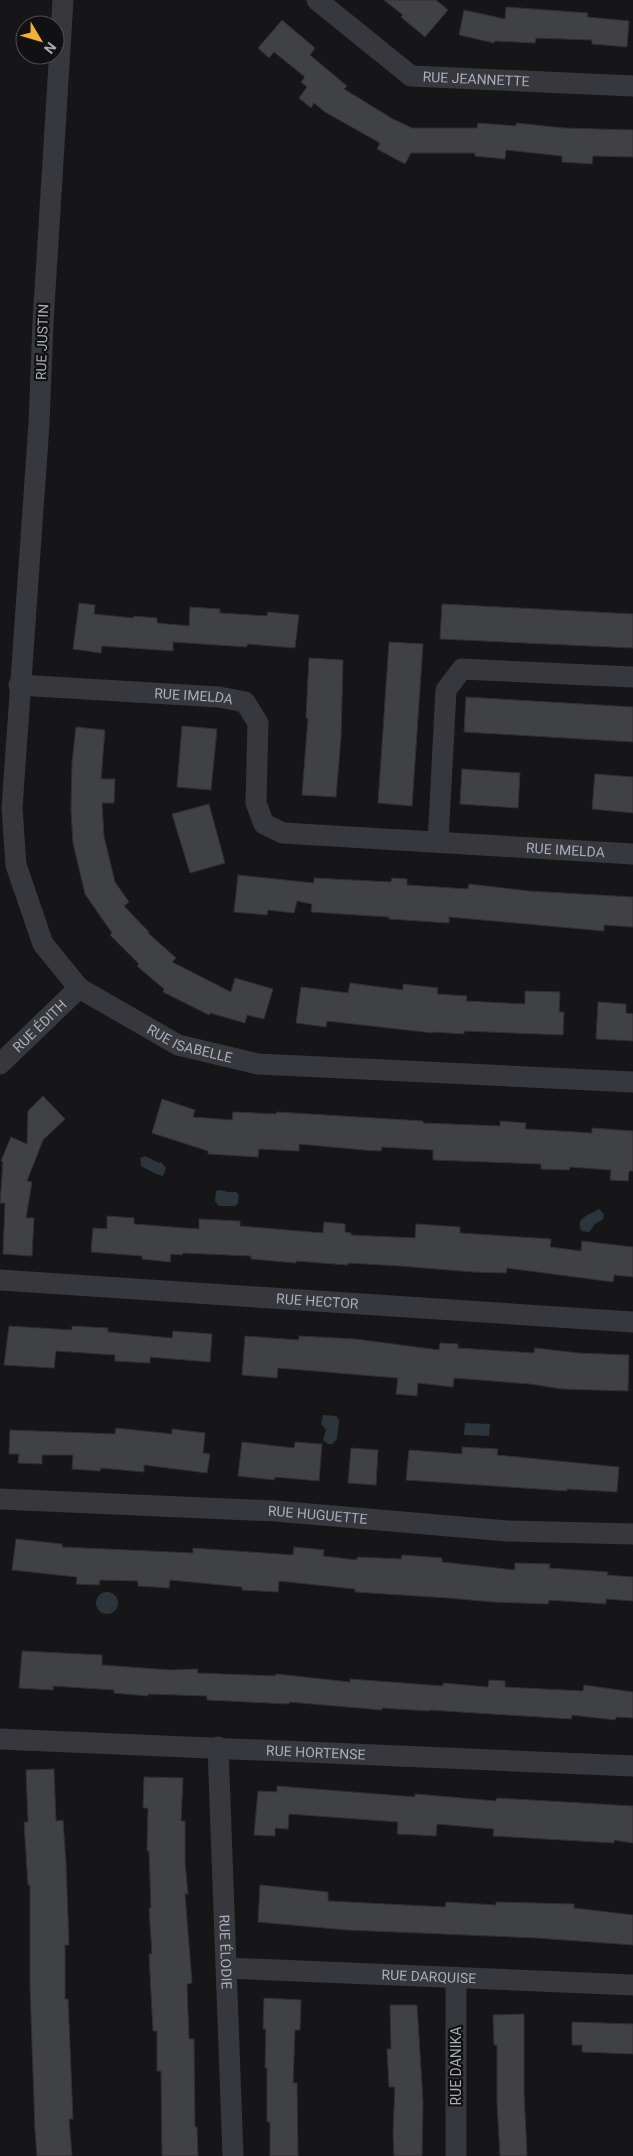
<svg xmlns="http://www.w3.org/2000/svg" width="633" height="2156" font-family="Roboto,sans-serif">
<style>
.water{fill:#2c353c}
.building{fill:#404145;stroke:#303034}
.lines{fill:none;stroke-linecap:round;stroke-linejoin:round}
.minor{stroke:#37383d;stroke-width:21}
.labels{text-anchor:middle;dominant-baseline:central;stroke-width:4.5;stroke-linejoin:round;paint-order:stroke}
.street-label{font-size:14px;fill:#a8adb8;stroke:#111113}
</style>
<rect width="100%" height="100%" fill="#161618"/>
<path class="water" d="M 145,1156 L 159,1163 L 161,1162 L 166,1168 L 163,1176 L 156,1174 L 141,1166 L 140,1158 Z
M 221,1190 L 227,1192 L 236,1192 L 239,1195 L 238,1203 L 235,1206 L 219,1206 L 215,1201 L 216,1191 Z
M 599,1209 L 604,1214 L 603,1219 L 595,1224 L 589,1232 L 582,1231 C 573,1218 592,1214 599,1209 Z
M 323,1415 L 336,1416 L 339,1420 L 337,1439 L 332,1444 L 328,1444 L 323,1440 L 326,1430 L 321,1424 Z
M 465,1423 L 490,1424 L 489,1436 L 464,1435 Z
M96 1603a11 11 0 1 1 22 0a11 11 0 1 1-22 0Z"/>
<path class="building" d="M 384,0 L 436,0 L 448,10 L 425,37 L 401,17 L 403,15 Z
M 506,7 L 588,13 L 587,17 L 629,21 L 627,47 L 592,44 L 592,40 L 536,38 L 535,43 L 495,41 L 494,43 L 459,35 L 464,10 L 505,19 Z
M 282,20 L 315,48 L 310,55 L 347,86 L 344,89 L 393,119 L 412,128 L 477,128 L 478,123 L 516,126 L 516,123 L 564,128 L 633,130 L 633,157 L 593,156 L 592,164 L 562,162 L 562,156 L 506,150 L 505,159 L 475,156 L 475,153 L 411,153 L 405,164 L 377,149 L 380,143 L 325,112 L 314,103 L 311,108 L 299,98 L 307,87 L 301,82 L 305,77 L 274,52 L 269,58 L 258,48 Z
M 79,603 L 95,605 L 94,614 L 133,618 L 134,616 L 157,618 L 157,623 L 189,626 L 190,607 L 220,609 L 220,613 L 267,616 L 268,612 L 299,615 L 295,648 L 247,644 L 247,647 L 173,642 L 173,651 L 102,646 L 101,653 L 73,649 Z
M 442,604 L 633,614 L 633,648 L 440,639 Z
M 389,642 L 423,644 L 412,806 L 378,803 Z
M 309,658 L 343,660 L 341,738 L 336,797 L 302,795 L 308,718 L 306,718 Z
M 466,697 L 633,707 L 633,742 L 464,732 Z
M 182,726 L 217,729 L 211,790 L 177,787 Z
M 76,727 L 105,730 L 101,779 L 115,779 L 114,803 L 102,803 L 104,837 L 115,882 L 129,902 L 124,906 L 149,932 L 148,933 L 176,958 L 172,962 L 231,992 L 235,978 L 273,989 L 264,1019 L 247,1015 L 245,1023 L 210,1013 L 209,1015 L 163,992 L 164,989 L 137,966 L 139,964 L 110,935 L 112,933 L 85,894 L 73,843 L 71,810 L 72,763 Z
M 462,769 L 520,773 L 518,808 L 460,804 Z
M 595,774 L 633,777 L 633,813 L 592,809 Z
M 209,804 L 225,863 L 190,873 L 172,814 Z
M 238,875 L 314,883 L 314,878 L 391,882 L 392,878 L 407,879 L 407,885 L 468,889 L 469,884 L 529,891 L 633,897 L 633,927 L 604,925 L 604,931 L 449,917 L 449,923 L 389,919 L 389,917 L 311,912 L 312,904 L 297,901 L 294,913 L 268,910 L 267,915 L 234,912 Z
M 350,983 L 403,990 L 403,984 L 438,988 L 437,994 L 467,996 L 466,1001 L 525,1004 L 525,991 L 560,992 L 559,1012 L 564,1012 L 563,1035 L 464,1031 L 464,1034 L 433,1032 L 433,1033 L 327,1021 L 326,1027 L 296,1023 L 301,987 L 348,993 Z
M 598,1002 L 626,1004 L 626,1013 L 633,1014 L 633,1041 L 596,1039 Z
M 43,1096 L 65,1119 L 43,1140 L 27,1181 L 32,1182 L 26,1218 L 34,1218 L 32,1256 L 3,1254 L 5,1203 L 0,1203 L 3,1162 L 1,1161 L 11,1137 L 27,1144 L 28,1111 Z
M 162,1099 L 195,1110 L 193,1117 L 232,1120 L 233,1112 L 276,1114 L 277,1112 L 423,1121 L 423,1123 L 500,1126 L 500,1121 L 526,1123 L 525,1129 L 592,1133 L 592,1128 L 633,1131 L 633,1171 L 629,1171 L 628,1181 L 610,1180 L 611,1170 L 570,1167 L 569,1170 L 541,1169 L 541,1164 L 433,1160 L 433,1150 L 382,1147 L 381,1151 L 364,1150 L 299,1144 L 299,1151 L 259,1149 L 258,1157 L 208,1154 L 208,1151 L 152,1133 Z
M 107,1216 L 134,1218 L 134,1224 L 199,1229 L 199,1219 L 240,1221 L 240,1226 L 323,1233 L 324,1222 L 345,1224 L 345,1232 L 351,1233 L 351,1235 L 415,1238 L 416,1224 L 460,1227 L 460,1233 L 551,1239 L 550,1247 L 581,1251 L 582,1241 L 633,1247 L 633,1277 L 614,1275 L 613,1282 L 507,1268 L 506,1273 L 473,1272 L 400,1266 L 348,1263 L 348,1265 L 296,1261 L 296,1263 L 251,1259 L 251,1256 L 183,1253 L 182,1255 L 171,1254 L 170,1262 L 142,1259 L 142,1256 L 91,1252 L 93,1228 L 107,1229 Z
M 9,1326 L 72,1330 L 72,1326 L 108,1328 L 108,1332 L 172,1338 L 173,1331 L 212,1334 L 210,1362 L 150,1357 L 150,1363 L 115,1361 L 115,1355 L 56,1351 L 54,1368 L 4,1365 Z
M 245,1336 L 299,1340 L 299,1336 L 355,1339 L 439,1350 L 440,1343 L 458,1344 L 458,1348 L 534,1353 L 535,1348 L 578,1353 L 629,1355 L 628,1391 L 562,1389 L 530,1384 L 454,1378 L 453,1387 L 418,1383 L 417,1396 L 396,1394 L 398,1378 L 278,1368 L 277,1378 L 242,1375 Z
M 116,1428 L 172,1434 L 172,1429 L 205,1433 L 203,1453 L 210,1454 L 207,1473 L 144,1465 L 144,1472 L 101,1468 L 100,1471 L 72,1469 L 73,1455 L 42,1455 L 42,1464 L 18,1463 L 19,1454 L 9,1454 L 10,1430 L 115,1434 Z
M 242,1442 L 294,1448 L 295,1442 L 322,1444 L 319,1481 L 275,1477 L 274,1480 L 238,1476 Z
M 462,1447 L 498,1449 L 497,1455 L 619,1467 L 617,1492 L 567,1489 L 567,1491 L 406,1480 L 409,1450 L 462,1454 Z
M 351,1448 L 378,1450 L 376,1485 L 348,1483 Z
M 16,1539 L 62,1544 L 62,1547 L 193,1553 L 193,1548 L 293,1555 L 294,1547 L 324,1550 L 323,1556 L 357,1560 L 357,1557 L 401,1559 L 402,1555 L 442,1558 L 442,1562 L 515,1570 L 515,1563 L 550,1564 L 549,1568 L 608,1572 L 607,1575 L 633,1577 L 633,1601 L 606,1599 L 606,1604 L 549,1600 L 548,1604 L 493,1602 L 448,1598 L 355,1592 L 355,1589 L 279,1581 L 278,1592 L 242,1590 L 242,1587 L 170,1580 L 169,1588 L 138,1586 L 138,1581 L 100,1580 L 99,1585 L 76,1584 L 77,1577 L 12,1570 Z
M 22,1651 L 102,1655 L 102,1665 L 170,1670 L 198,1669 L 197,1673 L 275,1676 L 276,1674 L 350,1682 L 350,1679 L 443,1686 L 443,1683 L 488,1687 L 489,1680 L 505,1681 L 505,1687 L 583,1691 L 584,1685 L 633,1692 L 633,1718 L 616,1717 L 615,1720 L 572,1715 L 571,1719 L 429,1710 L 429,1711 L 382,1708 L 382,1710 L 289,1702 L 289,1704 L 207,1700 L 207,1696 L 148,1694 L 148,1696 L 114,1693 L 114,1690 L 53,1686 L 53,1690 L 19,1688 Z
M 54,1769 L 56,1821 L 63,1820 L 66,1863 L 69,1945 L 65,1945 L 65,1999 L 68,1999 L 73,2119 L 69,2119 L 72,2156 L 37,2156 L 35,2130 L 30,1987 L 30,1885 L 28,1885 L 24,1822 L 28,1822 L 26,1770 Z
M 144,1777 L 183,1778 L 181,1821 L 185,1821 L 185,1862 L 188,1894 L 185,1894 L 192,1983 L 187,1984 L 189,2039 L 194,2039 L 195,2127 L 197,2127 L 198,2156 L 162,2156 L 161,2071 L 157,2071 L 157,2031 L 153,2031 L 149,1954 L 152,1954 L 149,1908 L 151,1908 L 149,1851 L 147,1851 L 148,1808 L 143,1808 Z
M 277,1786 L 415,1797 L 415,1794 L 496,1801 L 497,1798 L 633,1806 L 633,1843 L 614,1840 L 614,1843 L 493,1836 L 494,1829 L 437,1824 L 436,1836 L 397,1834 L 398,1822 L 289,1814 L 288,1829 L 275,1828 L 275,1836 L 254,1835 L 258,1791 L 277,1792 Z
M 260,1885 L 328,1892 L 328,1901 L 445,1907 L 446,1902 L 496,1905 L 496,1902 L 574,1904 L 574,1908 L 633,1915 L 633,1945 L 537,1938 L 347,1930 L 258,1922 Z
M 264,1998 L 301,2000 L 300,2030 L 295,2030 L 293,2083 L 297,2083 L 298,2156 L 270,2156 L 270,2122 L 267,2122 L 267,2068 L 265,2068 L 266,2029 L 263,2029 Z
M 390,2005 L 417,2005 L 423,2102 L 422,2156 L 394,2156 L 393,2134 L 395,2087 L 389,2087 L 387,2049 L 391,2049 Z
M 524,2014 L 524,2091 L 527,2156 L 500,2156 L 497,2101 L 497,2045 L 494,2045 L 493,2015 Z
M 572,2022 L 633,2024 L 633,2054 L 582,2052 L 582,2045 L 572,2045 Z"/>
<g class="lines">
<g class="minor">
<path id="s1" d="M 63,0 L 43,322 L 39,424 L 12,808 L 16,865 L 43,944 L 79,988 L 178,1045 L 258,1064 L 633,1082"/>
<path id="s2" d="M 317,0 L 411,76 L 633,86"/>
<path id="s3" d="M 19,685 L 219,697 L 245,702 L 258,723 L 256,803 L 264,824 L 283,833 L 633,854"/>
<path d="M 438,842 L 446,690 L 462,669 L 633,677"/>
<path id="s4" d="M 0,1064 L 79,988"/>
<path id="s5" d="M 0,1280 L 633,1322"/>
<path id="s6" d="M 0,1499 L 275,1511 L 507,1531 L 633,1534"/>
<path id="s7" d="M 0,1739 L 633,1766"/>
<path id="s8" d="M 218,1747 L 233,2156"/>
<path id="s9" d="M 227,1968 L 633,1985"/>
<path d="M 456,1977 L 456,2156"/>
</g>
</g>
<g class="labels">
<g class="street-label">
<text stroke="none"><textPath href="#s2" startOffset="186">RUE JEANNETTE</textPath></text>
<text transform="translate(42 342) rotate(-88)">RUE JUSTIN</text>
<text stroke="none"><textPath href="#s3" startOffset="175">RUE IMELDA</textPath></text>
<text stroke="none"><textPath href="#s3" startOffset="658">RUE IMELDA</textPath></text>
<text stroke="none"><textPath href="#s4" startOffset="55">RUE ÉDITH</textPath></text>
<text stroke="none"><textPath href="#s1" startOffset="1132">RUE ISABELLE</textPath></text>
<text stroke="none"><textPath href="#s5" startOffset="318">RUE HECTOR</textPath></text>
<text stroke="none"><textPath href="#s6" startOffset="318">RUE HUGUETTE</textPath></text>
<text stroke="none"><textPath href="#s7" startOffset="316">RUE HORTENSE</textPath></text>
<text stroke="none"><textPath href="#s8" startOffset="205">RUE ÉLODIE</textPath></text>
<text stroke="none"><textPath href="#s9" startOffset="202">RUE DARQUISE</textPath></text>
<text transform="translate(456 2066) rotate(-90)">RUE DANIKA</text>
</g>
</g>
<g transform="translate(40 40) rotate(128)"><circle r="24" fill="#111113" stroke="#4d4f55"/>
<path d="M0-4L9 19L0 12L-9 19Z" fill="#f2b134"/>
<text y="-8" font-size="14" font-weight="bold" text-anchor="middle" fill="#a8adb8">N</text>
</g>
</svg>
